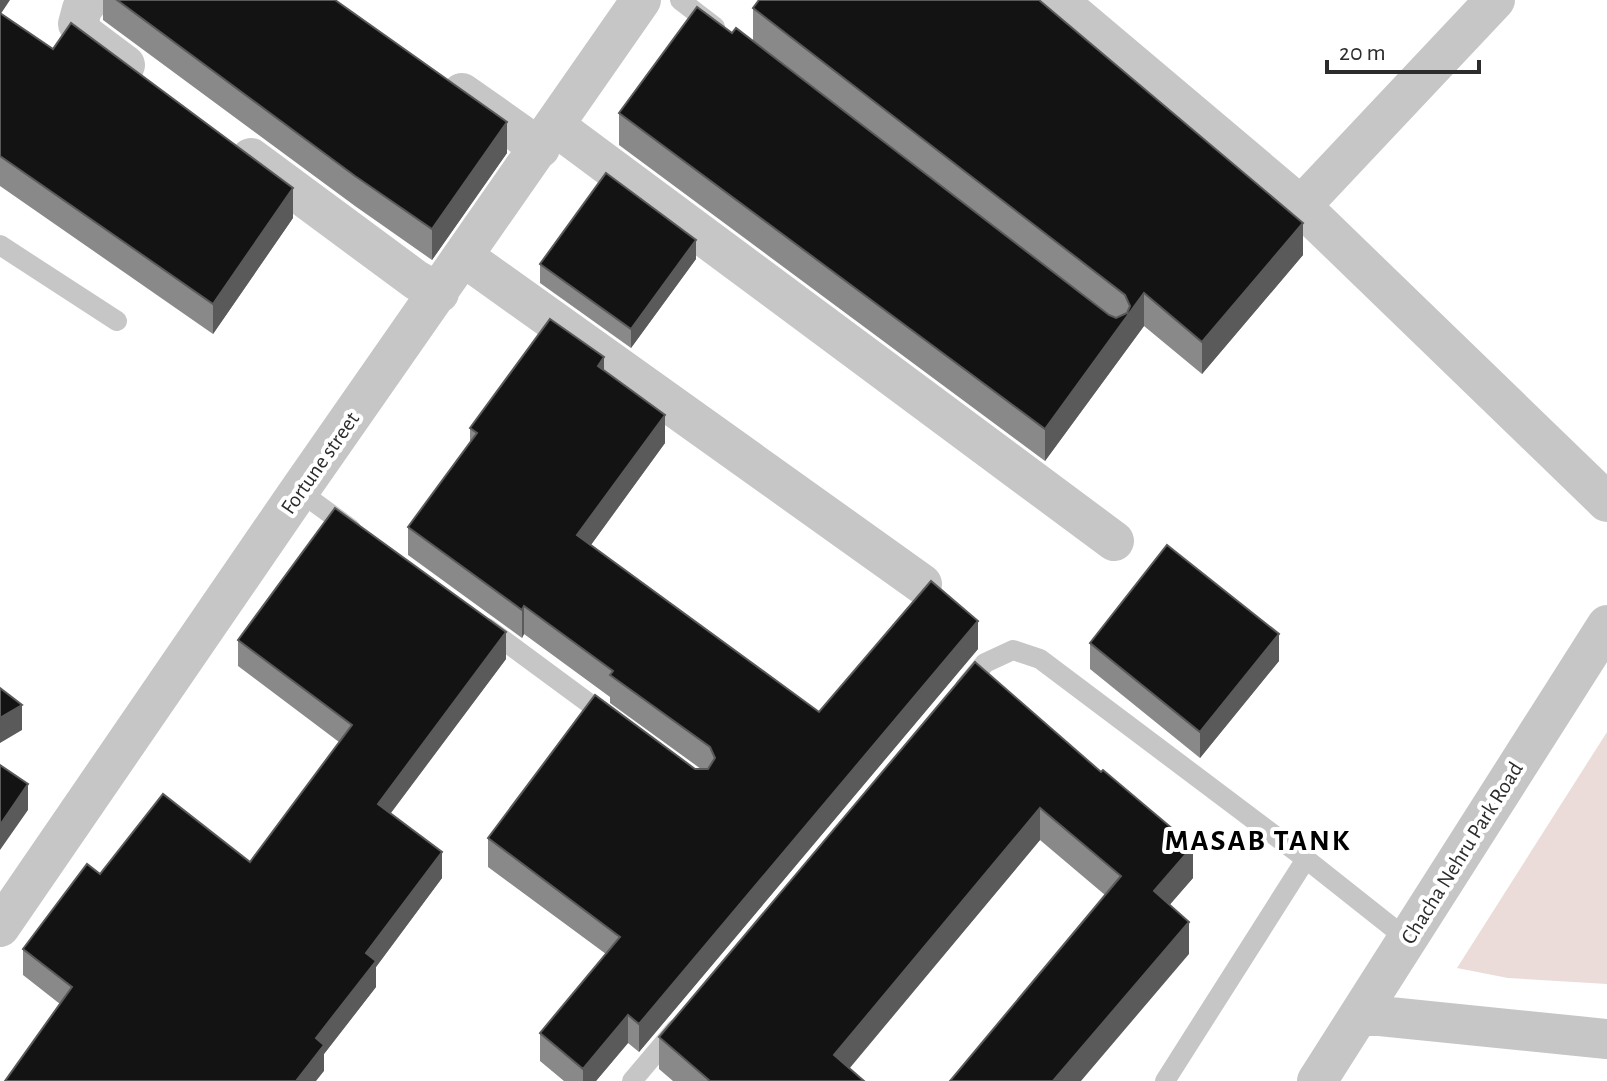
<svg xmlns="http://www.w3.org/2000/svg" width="1607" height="1081" font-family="'Alegreya Sans',sans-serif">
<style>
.pitch{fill:#ebdbd9}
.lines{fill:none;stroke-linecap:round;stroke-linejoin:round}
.service{stroke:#c6c6c6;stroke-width:20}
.minor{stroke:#c6c6c6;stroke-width:40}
.wall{fill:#898989}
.shaded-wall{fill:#5a5a5a}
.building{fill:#131313;stroke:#5a5a5a;stroke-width:2}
.labels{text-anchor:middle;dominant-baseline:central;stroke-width:8;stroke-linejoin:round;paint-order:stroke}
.street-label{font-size:22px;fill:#2c2c2c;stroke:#fff}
.district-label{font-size:30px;font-weight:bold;letter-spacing:2px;fill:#000;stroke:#fff}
</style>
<rect width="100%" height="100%" fill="#fff"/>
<path class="pitch" d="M 1607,732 L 1607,984 L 1508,978 L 1457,968 Z"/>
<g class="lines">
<path class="service" d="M 680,0 L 715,27
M 0,245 L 117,321
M 299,491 L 351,529
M 487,628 L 609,718
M 965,687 L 985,663 L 1013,650 L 1040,659 L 1306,859 L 1407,939
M 632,1081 L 676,1029
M 1165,1081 L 1306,859"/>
<path class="minor" d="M 89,0 L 82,9 L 78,24 L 85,35 L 125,65
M 1057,0 L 1301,206 L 1607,502
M 462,93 L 540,148
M 555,126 L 1114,541
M 251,158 L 416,280 L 439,293
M 1301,206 L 1495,0
M 464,257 L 922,584
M 0,927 L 299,491 L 641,0
M 1360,1014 L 1607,1039
M 1317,1081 L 1607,625"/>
</g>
<path class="wall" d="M 0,0 L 1,13 L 293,218 L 213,334 L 0,186 Z
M 103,0 L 335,0 L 507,153 L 432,260 L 355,206 L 103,20 Z
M 753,8 L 1303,255 L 1202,374 L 1144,326 L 1045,461 L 619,145 L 619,113 L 732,33 L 753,40 Z
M 696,259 L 631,348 L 540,283 L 540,264 Z
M 604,371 L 665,443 L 591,545 L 819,712 L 978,649 L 639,1052 L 628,1043 L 596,1081 L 564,1081 L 540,1061 L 540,1033 L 606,954 L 488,867 L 488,838 L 695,769 L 701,769 L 610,703 L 610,697 L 524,634 L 522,638 L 408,555 L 408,527 L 470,442 L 470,428 Z
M 238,640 L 506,659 L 391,813 L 442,878 L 376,967 L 376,987 L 324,1054 L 324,1071 L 60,1004 L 23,975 L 23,949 L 250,862 L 339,742 L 238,666 Z
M 1090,643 L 1279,661 L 1200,758 L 1090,669 Z
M 975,662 L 1193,878 L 1169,905 L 1189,954 L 1105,895 L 1040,840 L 849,1068 L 864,1081 L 673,1081 L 659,1069 L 659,1037 Z"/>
<path class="shaded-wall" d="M 0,0 L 10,0 L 0,15 Z
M 507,122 L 507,153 L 432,260 L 432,229 Z
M 293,188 L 293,218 L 213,334 L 213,304 Z
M 1303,223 L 1303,255 L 1202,374 L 1202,342 Z
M 696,240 L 696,259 L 631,348 L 631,329 Z
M 1144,293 L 1144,326 L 1045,461 L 1045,429 Z
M 604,357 L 604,385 L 598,366 Z
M 665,415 L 665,443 L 577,564 L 577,535 Z
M 524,606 L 524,634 L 522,638 L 522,610 Z
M 978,621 L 978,649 L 639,1052 L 639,1024 Z
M 506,632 L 506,659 L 378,830 L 378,804 Z
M 1279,634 L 1279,661 L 1200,758 L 1200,732 Z
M 22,705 L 22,730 L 0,743 L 0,718 Z
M 28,784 L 28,810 L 0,850 L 0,825 Z
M 1040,808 L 1040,840 L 839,1081 L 834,1055 Z
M 1193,846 L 1193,878 L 1154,923 L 1154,891 Z
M 442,852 L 442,878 L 376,967 L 376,987 L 324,1054 L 324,1071 L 316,1081 L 296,1081 L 316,1038 L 366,953 Z
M 1189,922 L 1189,954 L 1081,1081 L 1053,1081 Z
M 628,1015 L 628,1043 L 596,1081 L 583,1081 L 583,1069 Z"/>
<path class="building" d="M 117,0 L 335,0 L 507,122 L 432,229 L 355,176 Z
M 759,0 L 1039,0 L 1303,223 L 1202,342 L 1144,293 L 1045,429 L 619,113 L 697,7 L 732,33 L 736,28 L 1109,315 L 1116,318 L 1127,313 L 1130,306 L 1125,295 L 753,8 Z
M 0,13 L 53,49 L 71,23 L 293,188 L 213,304 L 0,156 Z
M 606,173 L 696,240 L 631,329 L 540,264 Z
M 550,319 L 604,357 L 598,366 L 665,415 L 577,535 L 819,712 L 931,581 L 978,621 L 639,1024 L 628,1015 L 583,1069 L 540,1033 L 620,937 L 488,838 L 595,695 L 695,769 L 708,769 L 715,758 L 710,747 L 610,675 L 613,671 L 524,606 L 522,610 L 408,527 L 477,433 L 470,428 Z
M 335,508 L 506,632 L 378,804 L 442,852 L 366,953 L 376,961 L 316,1038 L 324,1045 L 296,1081 L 5,1081 L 72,987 L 23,949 L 87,864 L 100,874 L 163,794 L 250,862 L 352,725 L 238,640 Z
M 1167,545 L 1279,634 L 1200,732 L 1090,643 Z
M 975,662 L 1101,772 L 1103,770 L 1193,846 L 1154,891 L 1189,922 L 1053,1081 L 950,1081 L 1121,876 L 1040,808 L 834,1055 L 864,1081 L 710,1081 L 659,1037 Z
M 0,688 L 22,705 L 0,718 Z
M 0,765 L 28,784 L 0,825 Z"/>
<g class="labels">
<g class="street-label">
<text transform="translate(320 463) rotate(-55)">Fortune street</text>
<text transform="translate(1462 853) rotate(-58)">Chacha Nehru Park Road</text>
</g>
<g class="district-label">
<text x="1258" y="841">MASAB TANK</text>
</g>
</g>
<path d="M1327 60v12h152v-12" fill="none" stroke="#2c2c2c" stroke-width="4"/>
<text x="1339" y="60" font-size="24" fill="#2c2c2c" stroke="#ffffff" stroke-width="6" paint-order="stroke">20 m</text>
</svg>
